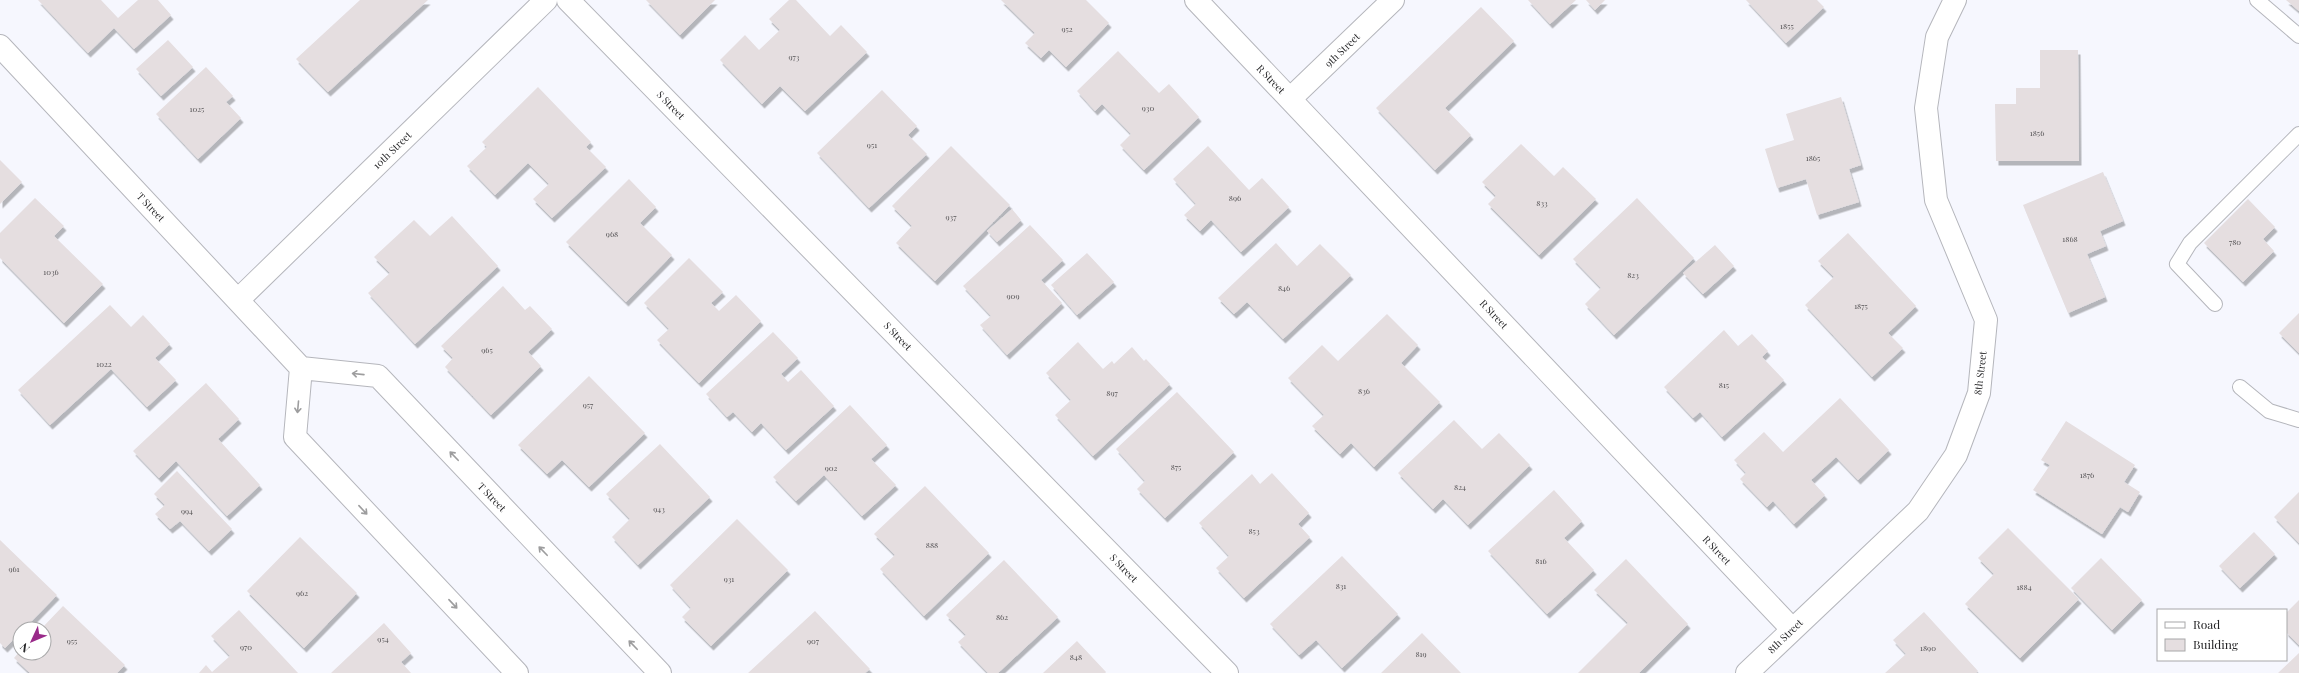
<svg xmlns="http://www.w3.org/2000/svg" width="2299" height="673" font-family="'Playfair Display',serif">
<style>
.building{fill:#e5dee0;filter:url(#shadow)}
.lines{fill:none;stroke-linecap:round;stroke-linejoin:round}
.lane-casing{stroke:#b5b6bc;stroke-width:16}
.street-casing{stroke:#b5b6bc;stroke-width:24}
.lane{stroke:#fff;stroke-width:14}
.street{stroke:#fff;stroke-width:22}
.oneway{stroke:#9d9d9e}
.labels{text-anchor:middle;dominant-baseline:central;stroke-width:4;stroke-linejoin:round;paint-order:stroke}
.number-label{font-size:8px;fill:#555355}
.street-label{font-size:10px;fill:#252527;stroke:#fff}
</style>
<defs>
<filter id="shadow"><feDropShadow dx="2.5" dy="4.5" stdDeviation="0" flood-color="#0004"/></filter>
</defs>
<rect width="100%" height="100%" fill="#f6f7fe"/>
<path class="building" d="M 38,0 L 101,0 L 118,18 L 138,0 L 158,0 L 171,15 L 134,49 L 114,28 L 88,53 Z
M 360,0 L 428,0 L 328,92 L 296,59 Z
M 646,0 L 715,0 L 680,35 Z
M 789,0 L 796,0 L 830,36 L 841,25 L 867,52 L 805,111 L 780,86 L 762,104 L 720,60 L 745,35 L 759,50 L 780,30 L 769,19 Z
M 1001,0 L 1086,0 L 1109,23 L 1066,67 L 1049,50 L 1041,58 L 1025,43 L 1035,33 Z
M 1528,0 L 1576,0 L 1550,24 Z
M 1586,0 L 1605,0 L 1595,10 Z
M 1746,0 L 1817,0 L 1824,7 L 1786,43 Z
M 2286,0 L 2299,0 L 2299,11 Z
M 1481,7 L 1514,41 L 1445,108 L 1471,135 L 1435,170 L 1376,108 Z
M 168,40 L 193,67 L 161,96 L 136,69 Z
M 2040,50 L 2078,50 L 2079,161 L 1996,161 L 1995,104 L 2016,104 L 2016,88 L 2040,88 Z
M 1118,51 L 1159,93 L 1169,84 L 1199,117 L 1144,170 L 1120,145 L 1131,134 L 1102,104 L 1095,111 L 1077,91 Z
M 206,67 L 233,96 L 226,102 L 241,118 L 198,159 L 156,114 Z
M 538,87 L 591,142 L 586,147 L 606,167 L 552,218 L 533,199 L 549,184 L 528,163 L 495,195 L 467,166 L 487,147 L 482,142 Z
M 882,90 L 917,126 L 908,135 L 927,154 L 869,208 L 817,153 Z
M 1841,97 L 1861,165 L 1849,169 L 1859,202 L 1817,215 L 1806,179 L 1777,188 L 1765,149 L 1794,140 L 1786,114 Z
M 1521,144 L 1554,176 L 1563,167 L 1596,199 L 1539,255 L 1488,204 L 1496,196 L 1482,182 Z
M 951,146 L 1010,205 L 935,281 L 896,243 L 912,226 L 892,206 Z
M 1208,146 L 1249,190 L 1262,178 L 1289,207 L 1241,252 L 1211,220 L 1200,231 L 1184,215 L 1196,204 L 1173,179 Z
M 0,160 L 22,182 L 0,204 Z
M 2103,172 L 2123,221 L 2100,231 L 2106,246 L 2087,254 L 2105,297 L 2068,313 L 2023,205 Z
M 629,179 L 656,207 L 640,223 L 672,255 L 626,302 L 566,242 Z
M 35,198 L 64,226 L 54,236 L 103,284 L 64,323 L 0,258 L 0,233 Z
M 1637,198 L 1694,258 L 1614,335 L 1585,304 L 1601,288 L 1573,259 Z
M 2248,199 L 2275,227 L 2263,239 L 2274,251 L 2243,282 L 2204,243 Z
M 1012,209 L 1021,220 L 997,242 L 987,231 Z
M 452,216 L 498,266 L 415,344 L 368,293 L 390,273 L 374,257 L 414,220 L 430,236 Z
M 1030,225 L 1063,260 L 1041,280 L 1062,303 L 1007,355 L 980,325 L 991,316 L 963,286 Z
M 1848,233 L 1916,306 L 1888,333 L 1903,348 L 1872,377 L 1805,305 L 1834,277 L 1818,261 Z
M 1276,243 L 1297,266 L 1320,244 L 1351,275 L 1283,339 L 1247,302 L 1234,314 L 1218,298 Z
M 1715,245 L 1734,266 L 1703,294 L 1683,273 Z
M 1087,253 L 1114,282 L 1077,315 L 1051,285 Z
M 689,258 L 723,292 L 711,303 L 719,311 L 736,295 L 761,321 L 699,383 L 657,340 L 669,329 L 644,303 Z
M 503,286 L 525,310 L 530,306 L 552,329 L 528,352 L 541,366 L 491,415 L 445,367 L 453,358 L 441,346 Z
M 110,305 L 131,327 L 143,315 L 170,344 L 155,358 L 176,380 L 147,407 L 111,369 L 50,425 L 18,390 Z
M 2299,313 L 2299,353 L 2279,333 Z
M 1387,314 L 1418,345 L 1401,363 L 1440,402 L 1374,467 L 1351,443 L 1340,454 L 1312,426 L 1324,415 L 1288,378 L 1322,345 L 1338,361 Z
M 1724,330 L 1738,346 L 1752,334 L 1768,351 L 1762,357 L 1784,380 L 1722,437 L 1700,412 L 1693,418 L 1664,387 Z
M 773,332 L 798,358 L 781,374 L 788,382 L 801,370 L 834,406 L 786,450 L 761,423 L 752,432 L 733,412 L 727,417 L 706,394 Z
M 1078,342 L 1103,369 L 1112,361 L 1114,364 L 1132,347 L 1144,361 L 1146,359 L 1170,384 L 1093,456 L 1055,415 L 1071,400 L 1046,373 Z
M 589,376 L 645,433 L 589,487 L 562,460 L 547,474 L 518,445 Z
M 206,383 L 239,419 L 218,439 L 260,485 L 227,516 L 176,461 L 159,478 L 133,451 Z
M 1177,392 L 1234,452 L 1165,518 L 1137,489 L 1145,481 L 1116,449 Z
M 1840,398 L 1889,450 L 1858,480 L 1836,457 L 1811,480 L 1825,495 L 1794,524 L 1773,501 L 1767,507 L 1740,479 L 1746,473 L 1734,460 L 1764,432 L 1783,452 Z
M 850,405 L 887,445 L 871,459 L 896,485 L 862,516 L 824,475 L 796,501 L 773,477 Z
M 1454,420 L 1482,449 L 1499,433 L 1530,465 L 1468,525 L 1443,499 L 1433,509 L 1398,473 Z
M 2066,421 L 2135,465 L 2124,482 L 2140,492 L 2128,512 L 2120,507 L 2102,534 L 2033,490 L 2050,465 L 2041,460 Z
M 660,444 L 710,497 L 638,565 L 612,537 L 630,519 L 606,494 Z
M 177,471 L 232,529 L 209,551 L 180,521 L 170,529 L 155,514 L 165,505 L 154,494 Z
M 1272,473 L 1309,513 L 1298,524 L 1310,537 L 1244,598 L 1216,568 L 1229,556 L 1199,523 L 1252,474 L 1260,484 Z
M 925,486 L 989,553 L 924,616 L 880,569 L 895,555 L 874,534 Z
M 1554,490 L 1582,521 L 1564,538 L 1594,570 L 1547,614 L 1488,551 Z
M 2299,492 L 2299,543 L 2274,517 Z
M 737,519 L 788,570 L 711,646 L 682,617 L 691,608 L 670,585 Z
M 2008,528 L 2079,599 L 2020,658 L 1965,604 L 1994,574 L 1978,558 Z
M 2254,532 L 2275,554 L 2240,588 L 2219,566 Z
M 300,537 L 357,593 L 304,648 L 247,591 Z
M 0,540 L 57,595 L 24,629 L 20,629 L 20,633 L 5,648 L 0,643 Z
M 1342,556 L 1398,614 L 1342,668 L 1316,640 L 1299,655 L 1270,624 Z
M 2101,558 L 2142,600 L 2112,630 L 2071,588 Z
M 1626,559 L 1688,624 L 1639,673 L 1578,673 L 1628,623 L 1594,590 Z
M 1004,560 L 1058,617 L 998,673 L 988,673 L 958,642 L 966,635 L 946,615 Z
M 2299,600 L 2299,645 L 2286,632 L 2286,613 Z
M 63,606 L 125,665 L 117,673 L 30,673 L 14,658 L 20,651 L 20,653 L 44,653 L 44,629 L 41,629 Z
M 239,610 L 298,673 L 199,673 L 206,665 L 212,672 L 230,656 L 211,636 Z
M 815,611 L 870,669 L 865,673 L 748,673 Z
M 1924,612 L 1978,671 L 1976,673 L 1885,673 L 1906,654 L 1893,640 Z
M 384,623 L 411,653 L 401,662 L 411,673 L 331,673 Z
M 1422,633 L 1461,673 L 1381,673 Z
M 1077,641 L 1106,672 L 1105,673 L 1043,673 Z
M 2299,653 L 2299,673 L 2278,673 Z"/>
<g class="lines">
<g class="lane-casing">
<path id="lane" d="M 2257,0 L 2299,36
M 2215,304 L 2177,264 L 2190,243 L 2299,134
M 2240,387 L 2269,411 L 2299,420"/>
</g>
<g class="street-casing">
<path id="street" d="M 568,0 L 1227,673
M 1196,0 L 1792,629
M 0,46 L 301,368 L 378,376 L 660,673
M 1290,99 L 1393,0
M 238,300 L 546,0
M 301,368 L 295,437 L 517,673
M 1747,673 L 1918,511 L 1956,455 L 1979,393 L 1986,320 L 1936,200 L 1926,108 L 1937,37 L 1955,0"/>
</g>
<use href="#lane" class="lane"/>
<use href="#street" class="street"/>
</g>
<defs><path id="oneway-shaft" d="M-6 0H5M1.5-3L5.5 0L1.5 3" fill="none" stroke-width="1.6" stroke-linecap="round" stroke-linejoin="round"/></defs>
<g class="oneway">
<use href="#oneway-shaft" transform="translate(358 374) rotate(-174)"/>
<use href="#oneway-shaft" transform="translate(298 407) rotate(95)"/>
<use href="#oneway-shaft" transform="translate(454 456) rotate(-134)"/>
<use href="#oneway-shaft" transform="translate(363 510) rotate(47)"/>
<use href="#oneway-shaft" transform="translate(543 551) rotate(-134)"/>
<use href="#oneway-shaft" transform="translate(453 604) rotate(47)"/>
<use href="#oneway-shaft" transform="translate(633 645) rotate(-134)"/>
</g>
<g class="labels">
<g class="number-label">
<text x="1787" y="25">1855</text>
<text x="1067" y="28">952</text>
<text x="794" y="56">973</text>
<text x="1148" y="107">930</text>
<text x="197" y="108">1025</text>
<text x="2037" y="132">1856</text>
<text x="872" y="144">951</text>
<text x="1813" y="157">1865</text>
<text x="1235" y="197">896</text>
<text x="1542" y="202">833</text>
<text x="951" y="216">937</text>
<text x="612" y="233">968</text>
<text x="2070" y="238">1868</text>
<text x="2235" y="241">780</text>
<text x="51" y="271">1036</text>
<text x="1633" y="274">823</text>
<text x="1284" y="287">846</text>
<text x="1013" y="295">909</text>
<text x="1861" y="305">1875</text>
<text x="487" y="349">965</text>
<text x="104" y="363">1022</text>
<text x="1724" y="384">815</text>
<text x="1364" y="390">836</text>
<text x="1112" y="392">897</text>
<text x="588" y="404">957</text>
<text x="1176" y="466">875</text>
<text x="831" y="467">902</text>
<text x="2087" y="474">1876</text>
<text x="1460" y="486">824</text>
<text x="659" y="508">943</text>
<text x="187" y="510">994</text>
<text x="1254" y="530">853</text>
<text x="932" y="544">888</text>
<text x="1541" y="560">816</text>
<text x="14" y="568">961</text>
<text x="729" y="578">931</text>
<text x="1341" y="585">831</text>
<text x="2024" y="586">1884</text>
<text x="302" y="592">962</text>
<text x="1002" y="616">862</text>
<text x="383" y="638">954</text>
<text x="72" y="640">955</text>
<text x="813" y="640">907</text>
<text x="246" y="646">970</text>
<text x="1928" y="647">1890</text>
<text x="1421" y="653">819</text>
<text x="1076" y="656">848</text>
</g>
<g class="street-label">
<text transform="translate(1342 50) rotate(-44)">9th Street</text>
<text transform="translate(1271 79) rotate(46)">R Street</text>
<text transform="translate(671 105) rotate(46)">S Street</text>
<text transform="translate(392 150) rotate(-44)">10th Street</text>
<text transform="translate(151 207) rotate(47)">T Street</text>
<text transform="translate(1494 314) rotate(47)">R Street</text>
<text transform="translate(898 336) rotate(46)">S Street</text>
<text transform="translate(1980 373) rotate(-83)">8th Street</text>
<text transform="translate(492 497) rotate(46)">T Street</text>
<text transform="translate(1717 550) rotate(47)">R Street</text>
<text transform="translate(1124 568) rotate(46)">S Street</text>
<text transform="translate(1785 636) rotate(-44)">8th Street</text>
</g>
</g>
<rect x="2157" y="609" width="130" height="52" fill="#ffffff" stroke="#a8a8a9"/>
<rect x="2165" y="622" width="20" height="6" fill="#ffffff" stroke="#a8a8a9"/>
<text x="2193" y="629" font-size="12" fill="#252527">Road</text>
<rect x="2165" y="639" width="20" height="12" fill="#e5dee0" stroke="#a8a8a9"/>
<text x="2193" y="649" font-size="12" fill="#252527">Building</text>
<g transform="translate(32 641) rotate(226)"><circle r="19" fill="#ffffff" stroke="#a8a8a9"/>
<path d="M0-3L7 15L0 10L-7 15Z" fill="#992a89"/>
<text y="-6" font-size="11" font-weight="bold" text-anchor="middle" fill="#252527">N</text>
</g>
</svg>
